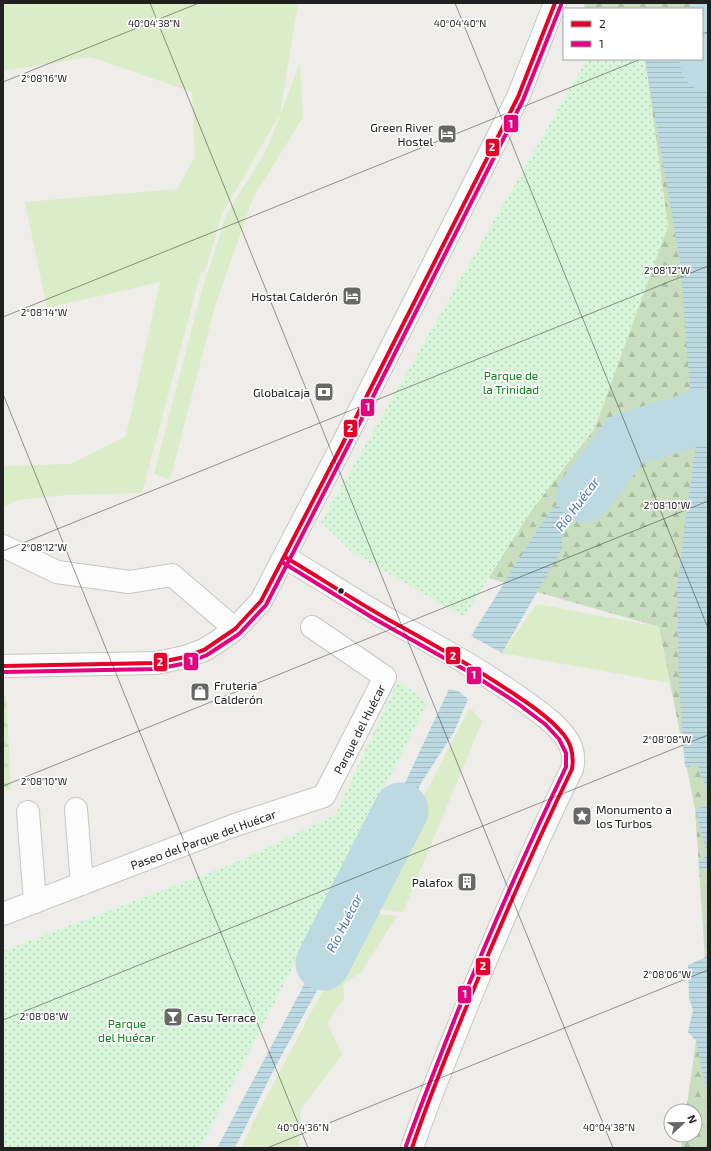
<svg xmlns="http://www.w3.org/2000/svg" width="711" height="1151" font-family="'Exo 2',sans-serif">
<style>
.grass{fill:url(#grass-tufts)}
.forest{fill:url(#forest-firs)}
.park{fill:url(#park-dots)}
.garden{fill:#daecc8}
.water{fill:url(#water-rules)}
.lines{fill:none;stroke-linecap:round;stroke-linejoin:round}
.river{stroke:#bdd9e2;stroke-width:55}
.minor-casing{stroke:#c7c6c5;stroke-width:24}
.minor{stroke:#fdfcfc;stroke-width:22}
.bus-1-casing{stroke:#fff;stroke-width:7}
.bus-2-casing{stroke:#fff;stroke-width:7}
.bus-1{stroke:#e4002b;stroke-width:4}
.bus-2{stroke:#e5007d;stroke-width:4}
.ticks{fill:none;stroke:#202020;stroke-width:1;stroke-opacity:0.45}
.bus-dot{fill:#202020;stroke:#fff;stroke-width:1.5}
.labels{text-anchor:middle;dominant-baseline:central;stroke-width:3.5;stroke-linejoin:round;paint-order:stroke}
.poi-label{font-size:12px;fill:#202020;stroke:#fff;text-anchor:end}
.park-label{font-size:12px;fill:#0a831a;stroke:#fff}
.street-label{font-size:12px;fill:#202020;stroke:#fff}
.water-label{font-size:13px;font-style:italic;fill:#4775ab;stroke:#fff}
.ticks-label{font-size:10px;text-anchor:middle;fill:#202020;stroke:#fff;stroke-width:3.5;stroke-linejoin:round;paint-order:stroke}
.line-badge{stroke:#fff;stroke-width:1.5}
.badge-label{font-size:11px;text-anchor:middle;font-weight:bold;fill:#fff}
</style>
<defs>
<pattern id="grass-tufts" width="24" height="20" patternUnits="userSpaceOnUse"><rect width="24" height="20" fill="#daecc8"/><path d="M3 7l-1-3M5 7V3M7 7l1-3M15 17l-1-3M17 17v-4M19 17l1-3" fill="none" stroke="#bbcaac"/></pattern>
<pattern id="forest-firs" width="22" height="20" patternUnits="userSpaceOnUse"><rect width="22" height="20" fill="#c8debe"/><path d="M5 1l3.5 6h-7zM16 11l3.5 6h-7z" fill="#acbea3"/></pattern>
<pattern id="park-dots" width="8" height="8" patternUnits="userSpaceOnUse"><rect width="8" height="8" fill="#d7f5d8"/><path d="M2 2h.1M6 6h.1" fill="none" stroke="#b8d2b9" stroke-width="1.8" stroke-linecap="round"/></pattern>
<pattern id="water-rules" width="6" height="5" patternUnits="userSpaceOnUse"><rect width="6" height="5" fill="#bdd9e2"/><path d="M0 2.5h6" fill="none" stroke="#a2bac2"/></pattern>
</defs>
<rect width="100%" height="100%" fill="#efede9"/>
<path class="grass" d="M 3,695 L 6,695 L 11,789 L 3,791 Z"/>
<path class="forest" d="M 584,3 L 708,3 L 708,1148 L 681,1148 L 683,1135 L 695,1135 L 695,1111 L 686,1111 L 706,973 L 695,809 L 659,627 L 488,578 L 529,514 L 668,227 L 645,59 L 702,59 L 702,9 L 585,9 Z"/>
<path class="park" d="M 587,59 L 645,59 L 668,226 L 595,428 L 529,514 L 464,617 L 353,553 L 321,522 Z
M 398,681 L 428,702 L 200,1148 L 3,1148 L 3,951 L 237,862 L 335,815 Z"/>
<path class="garden" d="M 3,3 L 298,3 L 280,114 L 222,214 L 205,271 L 201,272 L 142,493 L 66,495 L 18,500 L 3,507 L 3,466 L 71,464 L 126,436 L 160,282 L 47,308 L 25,202 L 177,189 L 195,157 L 192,92 L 90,57 L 3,71 Z
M 300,63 L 303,117 L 253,198 L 215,306 L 170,480 L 154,474 L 200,297 L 226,215 L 267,149 Z
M 537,604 L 659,627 L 670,683 L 502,653 Z
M 470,707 L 482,722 L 403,912 L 382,910 L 385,886 L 382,877 Z
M 369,904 L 372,913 L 397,916 L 362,971 L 343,985 L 344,999 L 327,1023 L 342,1055 L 301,1109 L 299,1148 L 241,1148 L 255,1118 Z"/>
<path class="water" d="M 702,33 L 708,33 L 708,793 L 697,764 L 685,767 L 679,683 L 677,587 L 695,451 L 680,261 L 645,59 L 702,59 Z
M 630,432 L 635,444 L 562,530 L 562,549 L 502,653 L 471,636 L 538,529 L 569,488 L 601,451 Z
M 449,689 L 458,691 L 468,699 L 454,732 L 421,783 L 377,881 L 362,875 Z
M 708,806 L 708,850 L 705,847 L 695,809 Z
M 708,855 L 708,870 L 699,869 L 699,861 Z
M 353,893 L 367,899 L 273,1071 L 235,1148 L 217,1148 Z
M 708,956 L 708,1092 L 705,1084 L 696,1041 L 688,1032 L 693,1010 L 689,998 L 688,965 Z"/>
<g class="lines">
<path class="river" d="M 702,31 L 708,64
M 584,495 L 626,440 L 708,415
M 323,963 L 401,810"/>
<g class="minor-casing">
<path id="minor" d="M 3,546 L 57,572 L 129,582 L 172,575 L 235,629
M 285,557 C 320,578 354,600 389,620 C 434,644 478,668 520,698 C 535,709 552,720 564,735 C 572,745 575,757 572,769 C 535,844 502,921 470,998 C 450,1048 429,1097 412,1148
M 3,666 L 156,663 L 185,657 L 204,650 L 220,640 L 235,629 L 261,601 L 342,445 L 518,97 L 555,3
M 76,809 L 82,884
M 28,812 L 35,902
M 3,914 L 235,825 L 324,796 L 385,677 L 312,627"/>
</g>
<use href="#minor" class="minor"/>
<g class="bus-1-casing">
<path id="bus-1" d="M 285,557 C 320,578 354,600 389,620 C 433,644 476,668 517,696 C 534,707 551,719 564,735 C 572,745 574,756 572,769 C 533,850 497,932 463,1015 C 445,1059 427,1103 412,1148
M 3,666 L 156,663 L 185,657 L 204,650 L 235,629 L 261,601 L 342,445 L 518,97 L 555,3"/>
</g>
<g class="bus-2-casing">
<path id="bus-2" d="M 282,562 L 373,618 L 469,672 L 517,703 L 545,724 L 559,739 L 566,753 L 566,767 C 527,848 491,930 457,1013 C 440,1057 422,1101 406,1146
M 3,672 L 156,669 L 187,663 L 207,655 L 239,634 L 266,605 L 347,448 L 523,100 L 561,5"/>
</g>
<use href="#bus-1" class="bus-1"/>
<use href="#bus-2" class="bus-2"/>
</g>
<path class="ticks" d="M 150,3 L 613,1148M 455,3 L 708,628M 702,34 L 708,32M 3,82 L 199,3M 3,317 L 641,59M 3,394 L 308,1148M 3,551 L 708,266M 3,786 L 708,501M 3,1020 L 708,735M 267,1148 L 708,970"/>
<defs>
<g id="hotel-square" transform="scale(1)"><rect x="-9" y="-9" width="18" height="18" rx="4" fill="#686866" stroke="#fff"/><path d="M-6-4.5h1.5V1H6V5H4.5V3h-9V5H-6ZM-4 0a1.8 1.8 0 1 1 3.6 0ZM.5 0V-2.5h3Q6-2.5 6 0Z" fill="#fff"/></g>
<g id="bank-square" transform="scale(1)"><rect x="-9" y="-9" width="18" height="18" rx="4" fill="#686866" stroke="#fff"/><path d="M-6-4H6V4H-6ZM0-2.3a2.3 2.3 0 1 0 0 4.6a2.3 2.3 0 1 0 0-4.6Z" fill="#fff"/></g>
<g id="shop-square" transform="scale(1)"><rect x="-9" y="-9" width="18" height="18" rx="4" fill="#686866" stroke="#fff"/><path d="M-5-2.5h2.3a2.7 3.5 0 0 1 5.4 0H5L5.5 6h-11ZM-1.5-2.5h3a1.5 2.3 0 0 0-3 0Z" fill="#fff"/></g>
<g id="sight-square" transform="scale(1)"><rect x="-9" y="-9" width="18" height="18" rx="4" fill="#686866" stroke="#fff"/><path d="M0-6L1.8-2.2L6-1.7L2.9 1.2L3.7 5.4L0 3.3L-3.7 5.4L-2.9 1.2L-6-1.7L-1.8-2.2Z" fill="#fff"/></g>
<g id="building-square" transform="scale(1)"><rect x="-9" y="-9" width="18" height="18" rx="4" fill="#686866" stroke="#fff"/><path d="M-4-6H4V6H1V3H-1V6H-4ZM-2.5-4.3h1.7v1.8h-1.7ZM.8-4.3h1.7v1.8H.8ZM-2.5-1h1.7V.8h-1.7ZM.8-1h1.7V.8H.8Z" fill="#fff"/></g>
<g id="bar-square" transform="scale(1)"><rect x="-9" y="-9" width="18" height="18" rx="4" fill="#686866" stroke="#fff"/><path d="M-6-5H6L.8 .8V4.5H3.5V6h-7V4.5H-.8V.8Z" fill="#fff"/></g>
</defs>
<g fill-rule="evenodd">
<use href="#hotel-square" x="447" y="134"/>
<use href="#hotel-square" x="352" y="296"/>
<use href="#bank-square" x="324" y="392"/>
<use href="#shop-square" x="200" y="692"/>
<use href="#sight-square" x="582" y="816"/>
<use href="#building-square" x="467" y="882"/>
<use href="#bar-square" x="173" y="1017"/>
</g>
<circle class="bus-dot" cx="341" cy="591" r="3.5"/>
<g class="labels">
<g class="poi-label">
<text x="433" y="127">Green River<tspan x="433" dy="14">Hostel</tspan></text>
<text x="338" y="296">Hostal Calderón</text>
<text x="310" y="392">Globalcaja</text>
<text x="214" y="685" text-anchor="start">Fruteria<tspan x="214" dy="14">Calderón</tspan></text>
<text x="596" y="809" text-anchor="start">Monumento a<tspan x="596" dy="14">los Turbos</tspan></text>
<text x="453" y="882">Palafox</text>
<text x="187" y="1017" text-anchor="start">Casu Terrace</text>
</g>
<g class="park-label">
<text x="511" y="375">Parque de<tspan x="511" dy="14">la Trinidad</tspan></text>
<text x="127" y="1023">Parque<tspan x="127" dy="14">del Huécar</tspan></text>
</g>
<g class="street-label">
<text transform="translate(359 729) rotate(-63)">Parque del Huécar</text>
<text transform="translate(203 839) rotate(-20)">Paseo del Parque del Huécar</text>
</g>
<g class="water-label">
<text transform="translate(577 504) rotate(-53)">Río Huécar</text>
<text transform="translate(344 923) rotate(-63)">Río Huécar</text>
</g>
</g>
<g class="ticks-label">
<text x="154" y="27">40°04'38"N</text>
<text x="460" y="27">40°04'40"N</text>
<text x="44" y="82">2°08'16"W</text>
<text x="667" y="274">2°08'12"W</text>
<text x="44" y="316">2°08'14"W</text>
<text x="667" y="509">2°08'10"W</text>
<text x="44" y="551">2°08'12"W</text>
<text x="667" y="743">2°08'08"W</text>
<text x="44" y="785">2°08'10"W</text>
<text x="667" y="978">2°08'06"W</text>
<text x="44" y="1020">2°08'08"W</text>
<text x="303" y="1131">40°04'36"N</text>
<text x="609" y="1131">40°04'38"N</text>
</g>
<g class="line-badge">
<rect x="503" y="114" width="16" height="19" rx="4" fill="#e5007d"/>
<rect x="485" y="138" width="15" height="19" rx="4" fill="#e4002b"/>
<rect x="360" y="398" width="15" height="19" rx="4" fill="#e5007d"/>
<rect x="343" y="419" width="15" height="19" rx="4" fill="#e4002b"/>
<rect x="445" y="646" width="16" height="19" rx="4" fill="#e4002b"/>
<rect x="183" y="652" width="16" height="19" rx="4" fill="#e5007d"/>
<rect x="153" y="652" width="15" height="20" rx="4" fill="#e4002b"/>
<rect x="466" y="666" width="16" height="19" rx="4" fill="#e5007d"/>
<rect x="475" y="957" width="16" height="19" rx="4" fill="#e4002b"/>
<rect x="457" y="985" width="15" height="19" rx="4" fill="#e5007d"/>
</g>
<g class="badge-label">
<text x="511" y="128">1</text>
<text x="492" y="151">2</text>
<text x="368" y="411">1</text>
<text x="350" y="432">2</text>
<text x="453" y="660">2</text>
<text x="191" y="665">1</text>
<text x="160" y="666">2</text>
<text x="474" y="679">1</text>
<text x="483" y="970">2</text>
<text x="465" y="998">1</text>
</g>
<rect width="711" height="1151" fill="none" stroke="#202020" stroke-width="8"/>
<rect x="563" y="8" width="140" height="52" fill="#ffffff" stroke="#a6a6a6"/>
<rect x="571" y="21" width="20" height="6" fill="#e4002b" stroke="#a6a6a6"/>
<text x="599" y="28" font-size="12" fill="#202020">2</text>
<rect x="571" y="41" width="20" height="6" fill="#e5007d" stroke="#a6a6a6"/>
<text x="599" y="48" font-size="12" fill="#202020">1</text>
<g transform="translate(683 1123) rotate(68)"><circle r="19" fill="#ffffff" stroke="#a6a6a6"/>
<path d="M0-3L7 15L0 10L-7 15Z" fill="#686866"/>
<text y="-6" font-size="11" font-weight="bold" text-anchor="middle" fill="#202020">N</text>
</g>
</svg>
